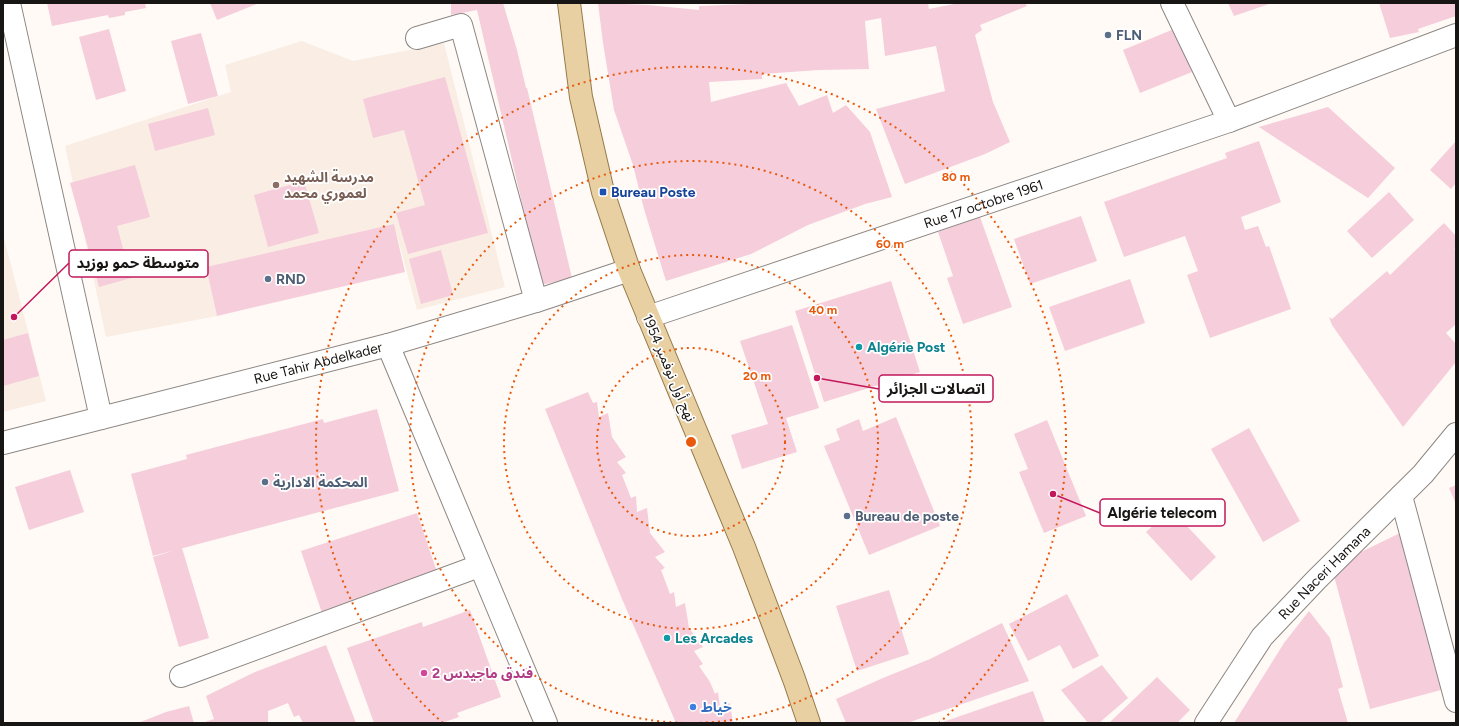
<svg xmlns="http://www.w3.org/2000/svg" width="1459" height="726" font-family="Figtree,'Noto Sans Arabic',sans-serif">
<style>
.built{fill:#f9ede4}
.building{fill:#f6cddb}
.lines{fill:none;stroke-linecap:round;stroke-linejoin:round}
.minor-casing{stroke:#8c8783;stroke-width:24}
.major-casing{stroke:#957a49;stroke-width:24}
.minor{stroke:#fff;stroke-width:22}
.major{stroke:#e8d0a3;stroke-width:22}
.ring{fill:none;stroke:#e8590c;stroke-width:2;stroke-dasharray:2 4}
.service-dot{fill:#5c6f8a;stroke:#fff;stroke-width:1.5}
.education-dot{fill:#8d6e63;stroke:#fff;stroke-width:1.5}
.transit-dot{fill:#1a4fb4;stroke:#fff;stroke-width:1.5}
.culture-dot{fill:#0f9aa8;stroke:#fff;stroke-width:1.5}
.hotel-dot{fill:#d1479c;stroke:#fff;stroke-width:1.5}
.shop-dot{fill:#3f7fe0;stroke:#fff;stroke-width:1.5}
.labels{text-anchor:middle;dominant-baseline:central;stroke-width:3.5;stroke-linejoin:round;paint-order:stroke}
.service-label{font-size:14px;font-weight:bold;fill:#4e5e75;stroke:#fff;text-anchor:start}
.education-label{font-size:14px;font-weight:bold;fill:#785e54;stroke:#fff;text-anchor:start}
.transit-label{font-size:14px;font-weight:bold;fill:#164399;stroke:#fff;text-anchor:start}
.street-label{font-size:14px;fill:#181614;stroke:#fff}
.culture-label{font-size:14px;font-weight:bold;fill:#0d838f;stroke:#fff;text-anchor:start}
.hotel-label{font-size:14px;font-weight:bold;fill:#b23c85;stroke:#fff;text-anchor:start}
.shop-label{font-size:14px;font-weight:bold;fill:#366cbe;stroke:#fff;text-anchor:start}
.centre{fill:#e8590c;stroke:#fff;stroke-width:2}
.ring-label{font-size:12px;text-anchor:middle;font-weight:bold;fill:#e8590c;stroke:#fff;stroke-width:3.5;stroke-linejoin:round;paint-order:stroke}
.leader{fill:none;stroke:#c2185b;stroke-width:1.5}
.callout-dot{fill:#c2185b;stroke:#fff;stroke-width:1.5}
.callout{fill:#fff;stroke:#c2185b;stroke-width:1.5}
.callout-label{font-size:15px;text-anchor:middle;font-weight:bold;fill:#181614}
</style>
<rect width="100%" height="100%" fill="#fffaf6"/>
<path class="built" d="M 302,41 L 353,61 L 444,43 L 505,287 L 417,310 L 394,224 L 206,267 L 217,316 L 106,337 L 65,146 L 231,92 L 225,65 Z
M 3,234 L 46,401 L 3,412 Z"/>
<path class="building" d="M 47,3 L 145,3 L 146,8 L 125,12 L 125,15 L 109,18 L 108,15 L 52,26 Z
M 210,3 L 259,3 L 217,20 Z
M 451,3 L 503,3 L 517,50 L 526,88 L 527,88 L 572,278 L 541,285 L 477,10 L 451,15 Z
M 598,3 L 648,5 L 699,10 L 699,6 L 750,4 L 750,3 L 928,3 L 929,9 L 959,3 L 1025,3 L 1027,6 L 980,25 L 982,30 L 975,35 L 993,102 L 1010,142 L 985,154 L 905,184 L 876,109 L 945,91 L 936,46 L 885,56 L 881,18 L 865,21 L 869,69 L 819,70 L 762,74 L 762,79 L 709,82 L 711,102 L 786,83 L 799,106 L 827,95 L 833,113 L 846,105 L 870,132 L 892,197 L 865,204 L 808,225 L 751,254 L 666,281 L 644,209 L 633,165 L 614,110 L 603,43 Z
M 1228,3 L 1272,3 L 1234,16 Z
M 1379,3 L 1456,3 L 1456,16 L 1418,29 L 1419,32 L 1390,38 Z
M 109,29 L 126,91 L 96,100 L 79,37 Z
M 1174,29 L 1192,72 L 1140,93 L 1123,50 Z
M 201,33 L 218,96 L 188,104 L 171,41 Z
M 445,77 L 488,233 L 408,254 L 396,213 L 425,205 L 404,130 L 373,138 L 363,99 Z
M 1328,107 L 1395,168 L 1368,198 L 1259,127 Z
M 208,108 L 215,135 L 155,151 L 148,124 Z
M 1259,141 L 1281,202 L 1241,217 L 1245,230 L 1258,226 L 1266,247 L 1269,246 L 1291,309 L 1210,338 L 1187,275 L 1198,271 L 1185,236 L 1124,257 L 1104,202 L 1227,158 L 1225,153 Z
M 1456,141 L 1456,183 L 1451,189 L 1430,170 Z
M 135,165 L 150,217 L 117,226 L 131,278 L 99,287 L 70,183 Z
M 304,181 L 319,233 L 268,247 L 254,195 Z
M 1389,192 L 1414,220 L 1372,258 L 1347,231 Z
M 1081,216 L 1097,261 L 1030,284 L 1014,239 Z
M 980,217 L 1012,307 L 963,324 L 947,278 L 953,276 L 938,232 Z
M 1444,223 L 1456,236 L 1456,248 L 1454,249 L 1456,251 L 1456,324 L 1446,333 L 1456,344 L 1456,362 L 1403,427 L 1332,325 L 1329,317 L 1332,319 L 1387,271 L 1390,275 Z
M 394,224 L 405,272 L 217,316 L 206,267 Z
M 441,250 L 453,295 L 421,304 L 409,259 Z
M 1130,279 L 1145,323 L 1065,351 L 1049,307 Z
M 891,281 L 920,372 L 824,402 L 795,311 Z
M 792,325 L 819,408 L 786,418 L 797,452 L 742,469 L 731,435 L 768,424 L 740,341 Z
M 28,333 L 39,376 L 3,386 L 3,340 Z
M 588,392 L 593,403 L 597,402 L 599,417 L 608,413 L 612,437 L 626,457 L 617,462 L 626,473 L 622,475 L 631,498 L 636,496 L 637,512 L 647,508 L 650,533 L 665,552 L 655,557 L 665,568 L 661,570 L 670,594 L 674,592 L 676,607 L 685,603 L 689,628 L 703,647 L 694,651 L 703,664 L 699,666 L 710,682 L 715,694 L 718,692 L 720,707 L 730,703 L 733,723 L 676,723 L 622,599 L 545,409 Z
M 377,409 L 399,491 L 153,556 L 131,474 L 187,459 L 186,455 L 323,419 L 324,423 Z
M 896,417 L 940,526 L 869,555 L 824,446 L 840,440 L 836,429 L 859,419 L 863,431 Z
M 1047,420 L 1086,516 L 1044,533 L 1019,472 L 1028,469 L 1014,434 Z
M 1249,428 L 1300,521 L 1263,542 L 1211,449 Z
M 70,470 L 84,512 L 29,530 L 15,487 Z
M 1456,485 L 1456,504 L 1449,488 Z
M 1171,509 L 1216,557 L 1191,581 L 1146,532 Z
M 417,513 L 438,575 L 322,613 L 301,551 Z
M 1400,533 L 1441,690 L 1370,709 L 1334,576 L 1357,554 Z
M 182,548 L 209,638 L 179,647 L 153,557 Z
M 889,590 L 909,654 L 857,671 L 836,606 Z
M 1067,594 L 1099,656 L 1073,669 L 1060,645 L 1028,661 L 1009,624 Z
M 470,610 L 501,697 L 457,713 L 459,717 L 442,723 L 374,723 L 347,648 L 422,622 L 423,627 Z
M 1309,611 L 1330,638 L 1343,687 L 1338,689 L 1348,723 L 1234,723 L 1284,643 Z
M 1002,623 L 1029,681 L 907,723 L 846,723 L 836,699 L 883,678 L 930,659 Z
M 326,645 L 356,723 L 303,723 L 299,715 L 294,717 L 288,703 L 268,711 L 268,723 L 202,723 L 214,719 L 206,696 L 255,672 Z
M 1102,665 L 1128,698 L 1099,723 L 1088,723 L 1061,690 Z
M 1157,677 L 1190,710 L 1177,723 L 1109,723 Z
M 1033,691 L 1045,723 L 940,723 L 995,704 Z
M 189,706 L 194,723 L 138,723 L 166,712 Z"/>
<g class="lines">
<g class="minor-casing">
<g id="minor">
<path d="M 9,3 L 101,418"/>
<path d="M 1172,3 L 1229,121"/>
<path d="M 417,38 L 461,25 L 536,301"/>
<path id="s1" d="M 648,317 L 1229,121 L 1456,35"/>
<path d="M 388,345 L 546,723"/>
<path id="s2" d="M 3,443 L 388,345 L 536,301 L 629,270"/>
<path d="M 1401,496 L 1456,701"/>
<path d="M 181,676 L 479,566"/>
<path id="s3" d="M 1206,723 L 1262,637 L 1316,580 L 1423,474 L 1456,434"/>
</g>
</g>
<g class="major-casing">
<path id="major" d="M 569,3 L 581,97 L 603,192 L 629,270 L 744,547 L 794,679 L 809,723"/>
</g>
<use href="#minor" class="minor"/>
<use href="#major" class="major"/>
</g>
<g class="ring">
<circle cx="691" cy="442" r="94"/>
<circle cx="691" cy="442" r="187"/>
<path d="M689 723A281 281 0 1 1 693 723"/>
<path d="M443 723A375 375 0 1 1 939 723"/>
</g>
<g class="service-dot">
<circle cx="1108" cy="35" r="4"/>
<circle cx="268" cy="279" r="4"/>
<circle cx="265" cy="482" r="4"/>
<circle cx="847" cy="516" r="4"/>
</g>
<circle class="education-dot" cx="276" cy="185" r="4"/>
<rect class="transit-dot" x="599" y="188" width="8" height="8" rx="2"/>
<g class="culture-dot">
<circle cx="859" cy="347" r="4"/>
<circle cx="667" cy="638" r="4"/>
</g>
<circle class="hotel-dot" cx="424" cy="673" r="4"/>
<circle class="shop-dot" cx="693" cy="707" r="4"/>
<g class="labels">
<g class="service-label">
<text x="1116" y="35">FLN</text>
<text x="276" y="279">RND</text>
<text x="273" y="482">المحكمة الادارية</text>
<text x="855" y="516">Bureau de poste</text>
</g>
<g class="education-label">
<text x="284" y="177">مدرسة الشهيد<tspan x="284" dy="16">لعموري محمد</tspan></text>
</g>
<g class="transit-label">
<text x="611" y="192">Bureau Poste</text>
</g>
<g class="street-label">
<text stroke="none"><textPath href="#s1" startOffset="354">Rue 17 octobre 1961</textPath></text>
<text stroke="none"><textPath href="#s2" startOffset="325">Rue Tahir Abdelkader</textPath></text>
<text transform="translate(669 368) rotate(67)">نهج أول نوفمبر 1954</text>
<text stroke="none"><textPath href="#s3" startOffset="192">Rue Naceri Hamana</textPath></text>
</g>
<g class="culture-label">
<text x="867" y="347">Algérie Post</text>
<text x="675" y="638">Les Arcades</text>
</g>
<g class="hotel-label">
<text x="432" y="673">فندق ماجيدس 2</text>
</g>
<g class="shop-label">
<text x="701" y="707">خياط</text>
</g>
</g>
<circle cx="691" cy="442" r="6" class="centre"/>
<g class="ring-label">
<text x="956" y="181">80 m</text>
<text x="890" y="248">60 m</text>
<text x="823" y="314">40 m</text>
<text x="757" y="380">20 m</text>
</g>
<path class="leader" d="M14 317L69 263M817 378L879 389M1053 494L1100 513"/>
<g class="callout-dot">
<circle cx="14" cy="317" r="4"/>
<circle cx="817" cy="378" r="4"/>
<circle cx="1053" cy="494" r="4"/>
</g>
<g class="callout">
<rect x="69" y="250" width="139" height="27" rx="4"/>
<rect x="879" y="375" width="114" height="27" rx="4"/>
<rect x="1100" y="499" width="125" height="27" rx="4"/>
</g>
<g class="callout-label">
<text x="138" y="268">متوسطة حمو بوزيد</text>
<text x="936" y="394">اتصالات الجزائر</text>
<text x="1162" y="518">Algérie telecom</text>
</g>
<rect width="1459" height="726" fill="none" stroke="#181614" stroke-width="8"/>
</svg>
